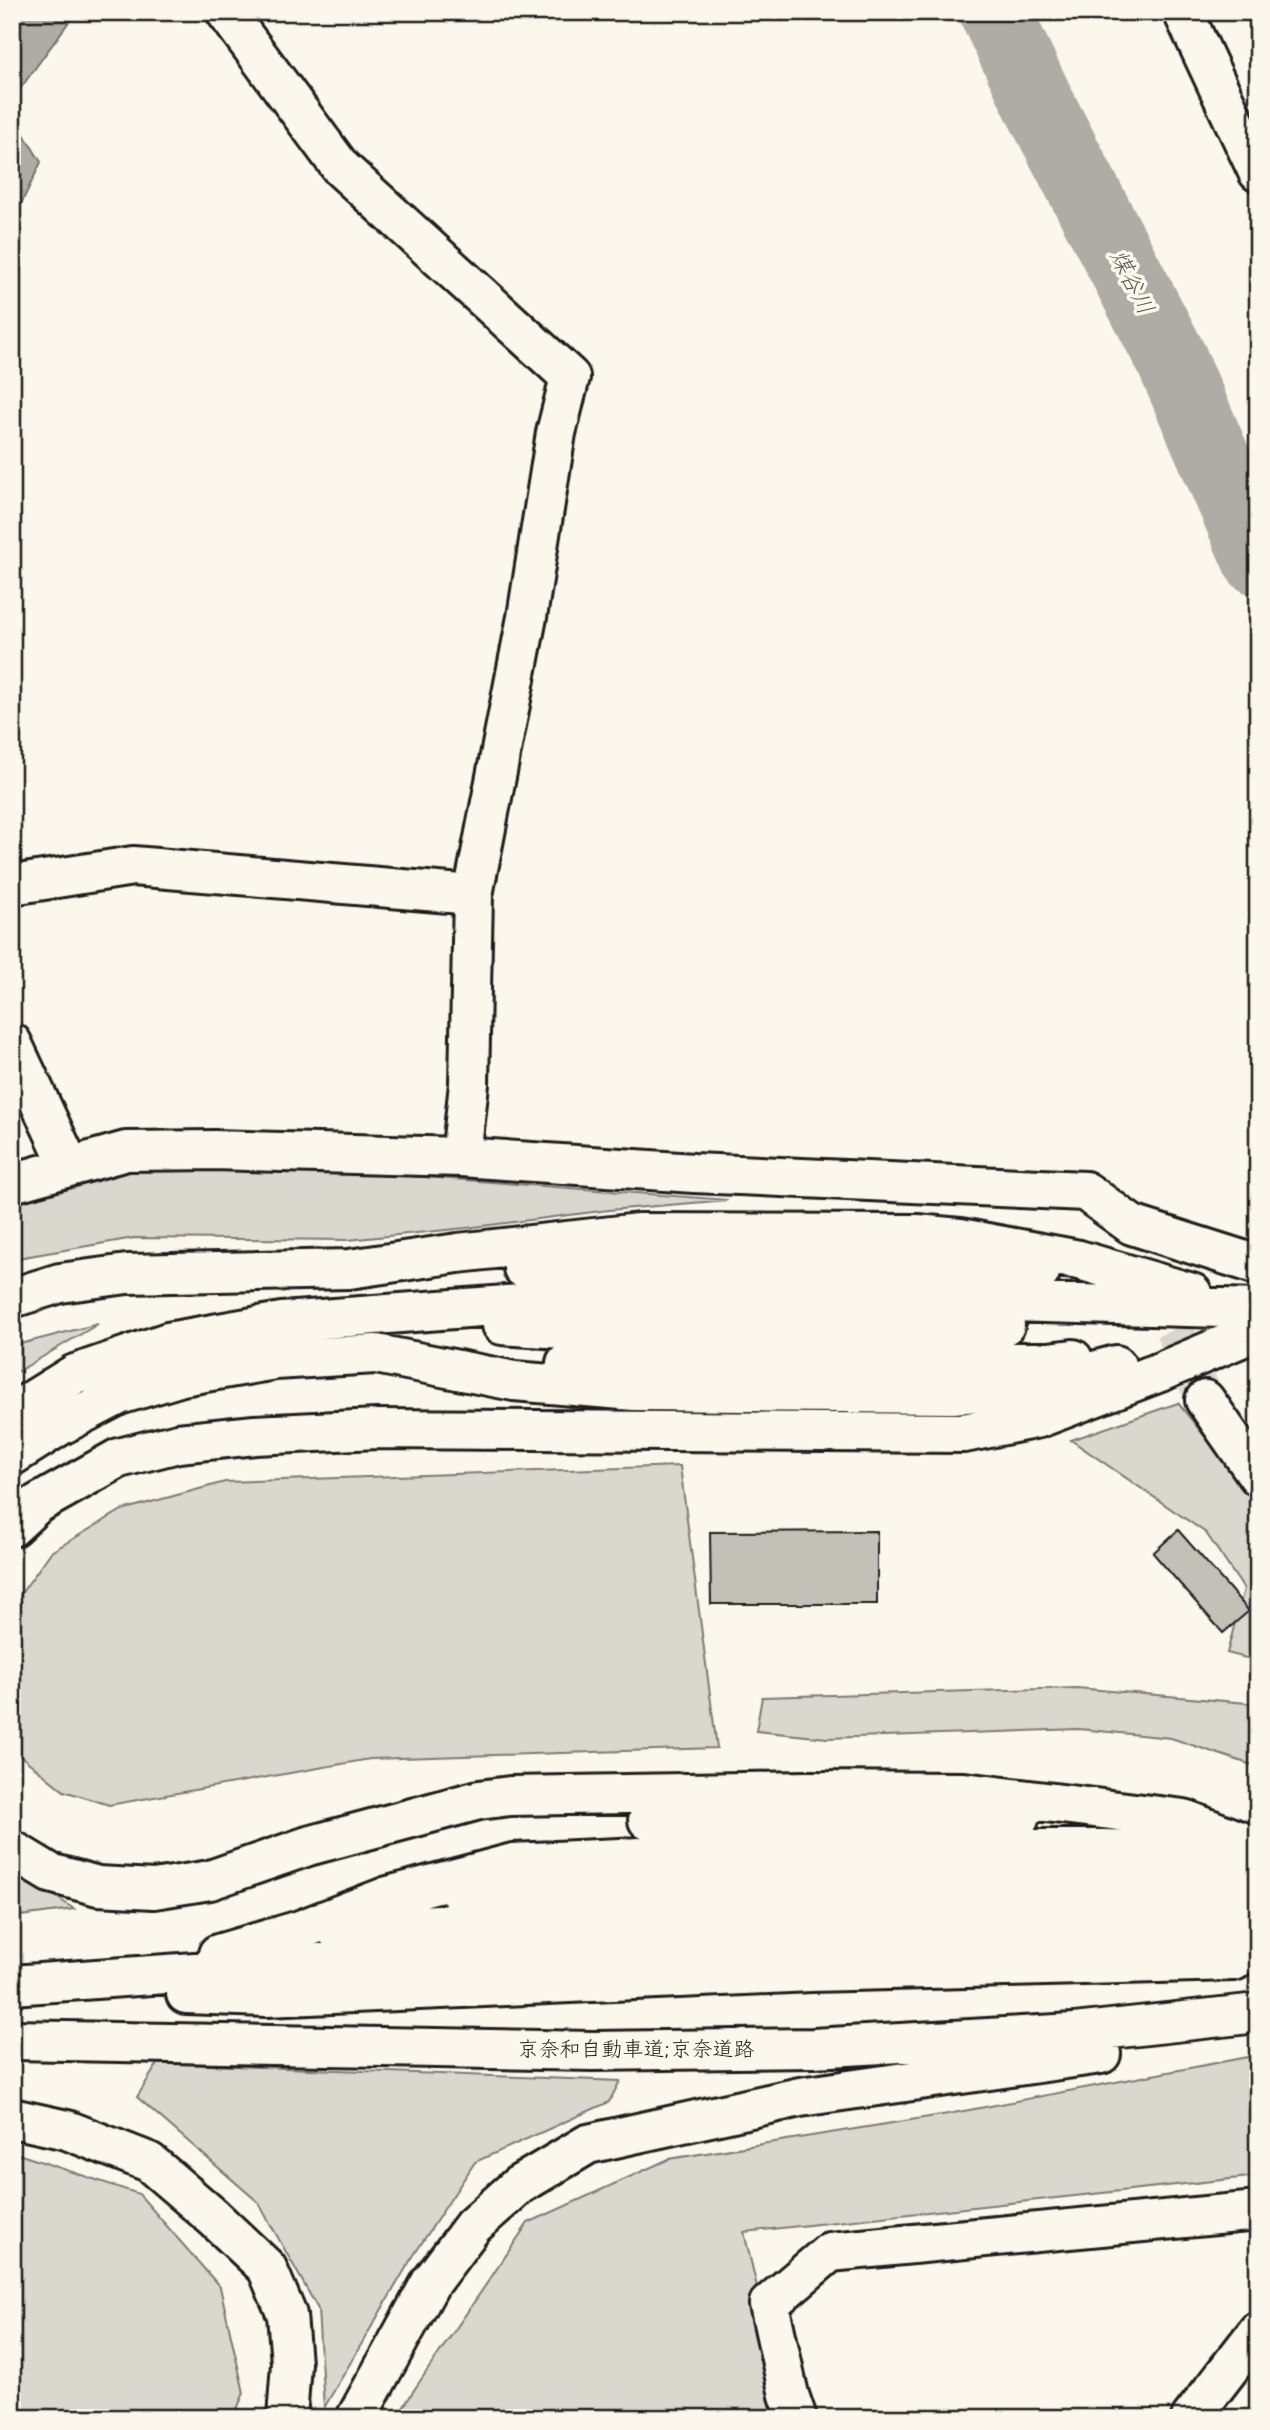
<svg xmlns="http://www.w3.org/2000/svg" width="1270" height="2430" font-family="Pangolin,'Klee One',sans-serif">
<style>
.green{fill:#dad7ce;stroke:#7b7a75;stroke-width:2}
.water{fill:#afaca5;stroke:#74726e;stroke-width:2}
.lines{fill:none;stroke-linecap:round;stroke-linejoin:round}
.river{stroke:#afaca5;stroke-width:72}
.building{fill:#c3c0b8;stroke:#1c1c1c;stroke-width:2}
.minor-tunnel{stroke:#dad6cd;stroke-width:38;stroke-dasharray:38 19;stroke-linecap:butt}
.minor-casing{stroke:#1c1c1c;stroke-width:44}
.highway-casing{stroke:#1c1c1c;stroke-width:44}
.minor{stroke:#fbf7ec;stroke-width:38}
.highway{stroke:#fbf7ec;stroke-width:38}
.labels{text-anchor:middle;dominant-baseline:central;stroke-width:7;stroke-linejoin:round;paint-order:stroke}
.street-label{font-size:21px;fill:#1c1c1c;stroke:#fbf7ec}
.water-label{font-size:23px;font-style:italic;fill:#575653;stroke:#fbf7ec}
</style>
<rect width="100%" height="100%" fill="#fbf7ec"/>
<filter id="ink" filterUnits="userSpaceOnUse"><feTurbulence type="fractalNoise" baseFrequency=".0143" numOctaves="2"/><feDisplacementMap in="SourceGraphic" scale="14" xChannelSelector="R" yChannelSelector="G"/><feConvolveMatrix kernelMatrix="1 2 1 2 8 2 1 2 1" color-interpolation-filters="sRGB"/></filter>
<g filter="url(#ink)">
<path class="green" d="M 213,1161 L 728,1200 L 609,1210 L 466,1228 L 348,1240 L 134,1238 L 12,1259 L 12,1201 L 114,1169 Z
M 98,1324 L 12,1375 L 12,1346 Z
M 1178,1403 L 1258,1502 L 1258,1661 L 1227,1653 L 1244,1589 L 1206,1533 L 1071,1440 Z
M 680,1466 L 717,1748 L 370,1759 L 109,1805 L 64,1791 L 12,1749 L 12,1606 L 51,1552 L 122,1510 L 225,1482 Z
M 1077,1688 L 1258,1704 L 1258,1767 L 1171,1738 L 1079,1729 L 827,1738 L 756,1731 L 762,1697 Z
M 12,1867 L 74,1909 L 12,1917 Z
M 1258,2055 L 1258,2176 L 744,2232 L 788,2418 L 397,2418 L 414,2390 L 528,2223 L 669,2159 L 948,2114 Z
M 158,2063 L 620,2081 L 609,2102 L 475,2162 L 410,2261 L 324,2408 L 318,2309 L 258,2202 L 137,2097 Z
M 12,2152 L 139,2194 L 220,2287 L 244,2393 L 233,2418 L 12,2418 Z"/>
<path class="water" d="M 12,12 L 76,12 L 12,100 Z
M 12,115 L 41,162 L 12,223 Z"/>
<g class="lines">
<path class="river" d="M 995,12 L 1042,110 L 1171,358 L 1258,559"/>
</g>
<path class="building" d="M 1178,1530 L 1249,1611 L 1223,1633 L 1153,1553 Z
M 877,1531 L 877,1604 L 711,1604 L 710,1532 Z"/>
<g class="lines">
<path class="minor-tunnel" d="M 1151,1277 L 1205,1400"/>
<g class="minor-casing">
<path id="minor" d="M 226,12 L 341,168 L 570,377 L 556,433 L 527,617 L 473,895 L 469,1084 L 461,1157
M 1183,12 L 1258,172
M 12,885 L 133,866 L 473,895
M 12,1043 L 69,1165
M 12,1183 L 126,1151 L 214,1150 L 461,1157 L 694,1173 L 1085,1191 L 1132,1225 L 1258,1265
M 1205,1400 L 1258,1476
M 797,2418 L 789,2395 L 769,2304 L 830,2252 L 1258,2211
M 1191,2418 L 1258,2331"/>
</g>
<g class="highway-casing">
<path id="highway" d="M 523,1268 L 1040,1272
M 12,1298 L 60,1283 L 127,1274 L 349,1269 L 458,1253 L 639,1233 L 917,1234 L 960,1238 L 1079,1260 L 1192,1293
M 502,1325 C 669,1338 837,1332 1005,1325
M 566,1363 L 1048,1362 L 1073,1359
M 12,1413 L 75,1374 L 168,1342 L 282,1322 L 573,1300 L 937,1300 L 1258,1309
M 12,1456 L 61,1425 L 119,1395 L 182,1376 L 275,1360 L 376,1354 L 514,1381 L 634,1391 L 953,1394 L 1034,1387 L 1116,1365
M 12,1527 L 37,1504 L 119,1458 L 178,1443 L 255,1435 L 377,1429 L 964,1433 L 1039,1418 L 1160,1372 L 1250,1334
M 648,1820 L 1019,1819
M 12,1850 L 50,1873 L 98,1886 L 154,1889 L 210,1880 L 308,1846 L 479,1800 L 510,1796 L 806,1791 L 964,1792 L 1184,1819 L 1258,1848
M 460,1893 C 726,1884 992,1876 1258,1880
M 334,1928 L 809,1910 L 1258,1907
M 218,1954 L 300,1930 L 388,1896 L 513,1863 L 811,1849 L 1102,1849 L 1246,1853
M 12,1985 L 445,1954 L 810,1941 L 1107,1936 L 1258,1939
M 186,1994 L 266,1997 L 811,1972 L 1234,1961
M 12,2040 L 593,2051 L 813,2048 L 1074,2033 L 1258,2013
M 12,2118 L 67,2130 L 149,2162 L 213,2217 L 267,2268 L 287,2315 L 291,2363 L 287,2418
M 356,2418 L 431,2282 L 473,2226 L 519,2185 L 588,2144 L 800,2097 L 1101,2054"/>
</g>
<use href="#minor" class="minor"/>
<use href="#highway" class="highway"/>
</g>
</g>
<g class="labels">
<g class="street-label">
<text x="636" y="2049">京奈和自動車道;京奈道路</text>
</g>
<g class="water-label">
<text transform="translate(1132 282) rotate(63)">煤谷川</text>
</g>
</g>
<rect width="1270" height="2430" fill="none" stroke="#fbf7ec" stroke-width="42"/>
<rect x="21" y="21" width="1228" height="2388" fill="none" stroke="#1c1c1c" stroke-width="2.5" filter="url(#ink)"/>
</svg>
